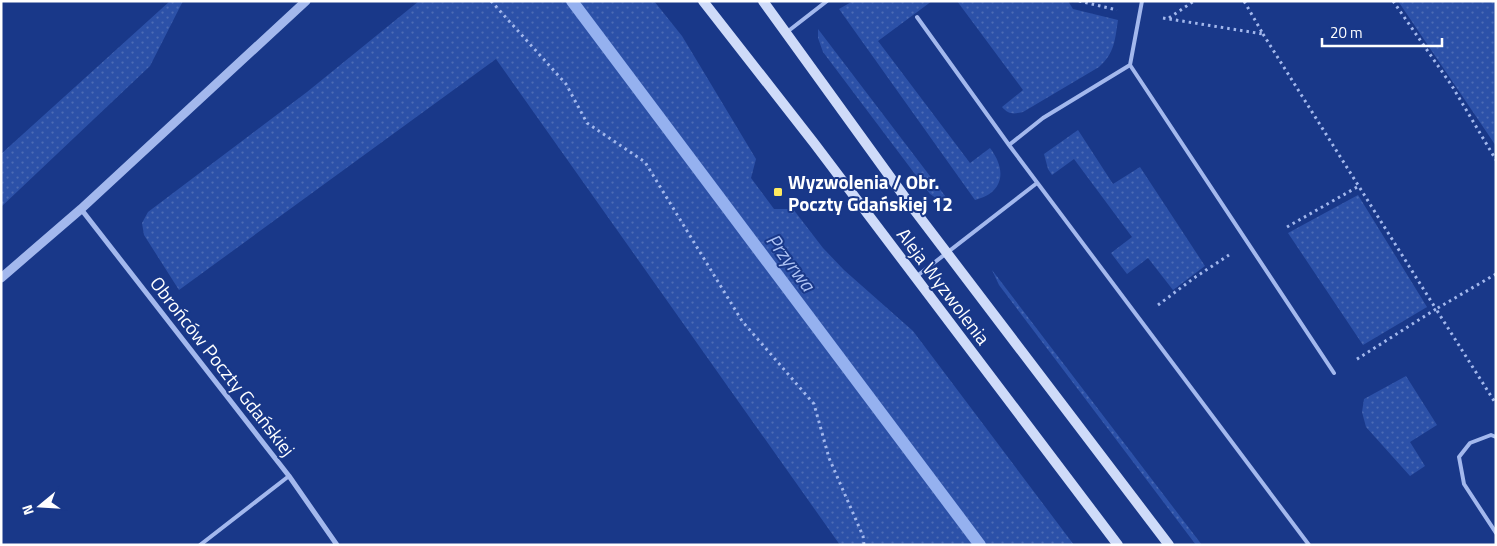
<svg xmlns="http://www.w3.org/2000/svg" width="1497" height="546" font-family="'Titillium Web',sans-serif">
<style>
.green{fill:url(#green-dots)}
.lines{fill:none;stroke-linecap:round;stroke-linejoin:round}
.stream{stroke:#95b1ef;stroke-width:12}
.path{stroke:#a3b8ed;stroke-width:3;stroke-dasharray:2.5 4;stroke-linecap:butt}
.service{stroke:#a3b8ed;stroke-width:4}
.minor{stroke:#a3b8ed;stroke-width:5}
.tertiary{stroke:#a3b8ed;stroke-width:9}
.secondary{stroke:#cfdbf9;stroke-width:10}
.poi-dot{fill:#ffea5f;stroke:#193889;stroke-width:2}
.labels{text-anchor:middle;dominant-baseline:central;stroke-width:4;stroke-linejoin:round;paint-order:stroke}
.poi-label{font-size:19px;font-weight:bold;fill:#fff;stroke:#193889;text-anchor:start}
.street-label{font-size:19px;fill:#fff;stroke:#193889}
.water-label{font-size:20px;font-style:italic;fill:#aec3f4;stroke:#193889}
</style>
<defs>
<pattern id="green-dots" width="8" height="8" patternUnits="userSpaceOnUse" patternTransform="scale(1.25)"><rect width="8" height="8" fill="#2c51a8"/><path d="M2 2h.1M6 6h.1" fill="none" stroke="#4c6bb5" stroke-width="1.8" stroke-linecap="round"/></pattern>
</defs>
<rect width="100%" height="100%" fill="#193889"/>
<path class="green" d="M 170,1 L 183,1 L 150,66 L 1,207 L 1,154 Z
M 419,1 L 654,1 L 682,36 L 756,159 L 751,178 L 774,209 L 793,209 L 823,248 L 844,270 L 913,331 L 1074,545 L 840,545 L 496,59 L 179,290 L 144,235 L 142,223 L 148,212 L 307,92 Z
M 853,1 L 932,1 L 878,41 L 970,163 L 990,148 C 1007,170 1004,193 975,200 L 839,9 Z
M 957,1 L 1068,1 L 1073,9 L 1118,20 C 1115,39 1115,53 1099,67 L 1023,112 C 1014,114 1009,115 1002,107 L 1023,90 Z
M 1398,1 L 1496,1 L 1496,146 Z
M 818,29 L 952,205 L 942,202 L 930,194 L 823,52 L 818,38 Z
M 1078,130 L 1113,184 L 1140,167 L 1205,266 L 1173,290 L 1148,258 L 1127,274 L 1111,253 L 1132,237 L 1074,159 L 1052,175 L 1048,169 L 1044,154 Z
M 1358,195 L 1427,307 L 1363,345 L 1288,233 Z
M 992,270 L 1202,545 L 1196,545 L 999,285 Z
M 1406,376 L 1437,425 L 1410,442 L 1425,466 L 1410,476 L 1366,427 L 1362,412 L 1364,399 Z"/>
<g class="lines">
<path class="stream" d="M 572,1 L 980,545"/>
<path class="path" d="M 491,1 L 566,84 L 587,123 L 645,162 L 742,321 L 814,404 L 829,458 L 863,536 L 864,545
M 1079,1 L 1117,10
M 1393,1 L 1452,86 L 1496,160
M 1163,18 L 1263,34 L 1244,1
M 1169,18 L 1194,1
M 1263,34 L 1436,309 L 1354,361
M 1287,227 L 1359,186
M 1496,274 L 1436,309 L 1496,404
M 1158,305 L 1194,278 L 1229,255"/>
<path class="service" d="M 917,17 L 1009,145 L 1309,545
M 787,32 L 827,1
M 1130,65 L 1334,373
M 1009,145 L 1043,118 L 1130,65 L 1142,1
M 917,276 L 1037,183
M 1496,437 L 1491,435 L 1470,443 L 1459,457 L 1464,484 L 1496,533
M 200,545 L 289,476"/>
<path class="minor" d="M 81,209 L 289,476 L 337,545"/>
<path class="tertiary" d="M 1,278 L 81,209 L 306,1"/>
<path class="secondary" d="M 703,1 L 814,143 L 1118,545
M 763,1 L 909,203 L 1169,545"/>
</g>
<rect class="poi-dot" x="773" y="187" width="10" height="10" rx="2.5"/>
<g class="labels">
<g class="poi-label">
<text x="788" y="181">Wyzwolenia / Obr.<tspan x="788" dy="22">Poczty Gdańskiej 12</tspan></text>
</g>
<g class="street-label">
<text transform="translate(944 286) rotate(53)">Aleja Wyzwolenia</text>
<text transform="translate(223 366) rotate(52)">Obrońców Poczty Gdańskiej</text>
</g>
<g class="water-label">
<text transform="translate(791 262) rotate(53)">Przyrwa</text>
</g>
</g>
<rect width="1497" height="546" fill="none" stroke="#ffffff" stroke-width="5"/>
<g transform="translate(40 506) rotate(252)" stroke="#193889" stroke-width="4" paint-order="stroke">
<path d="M0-4L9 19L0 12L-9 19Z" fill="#ffffff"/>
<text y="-8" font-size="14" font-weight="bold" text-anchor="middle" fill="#ffffff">N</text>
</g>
<path d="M1322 38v8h120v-8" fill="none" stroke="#ffffff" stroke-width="2.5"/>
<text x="1330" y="38" font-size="15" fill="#ffffff" stroke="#193889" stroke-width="4" paint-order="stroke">20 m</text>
</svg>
